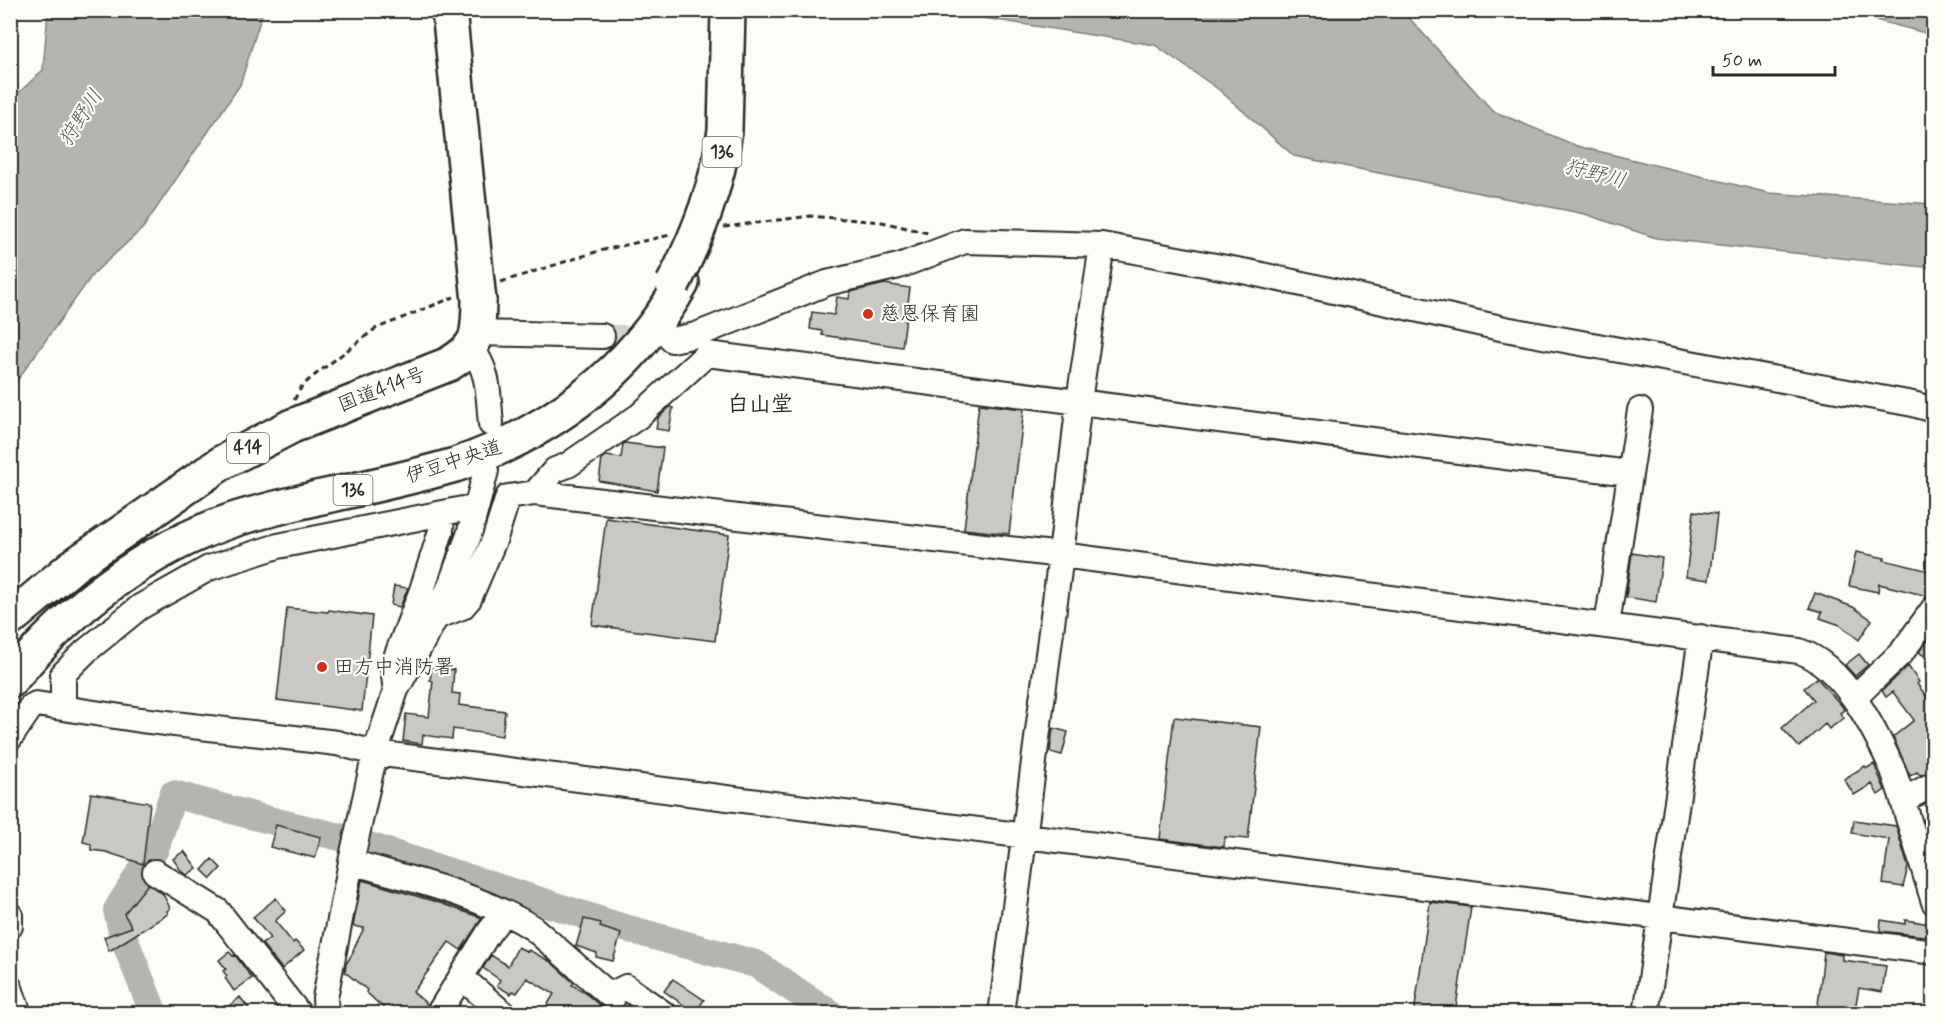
<svg xmlns="http://www.w3.org/2000/svg" width="1944" height="1024" font-family="Mynerve,'Klee One',sans-serif">
<style>
.water{fill:#b5b4b1;stroke:#7e7d7b;stroke-width:1.5}
.lines{fill:none;stroke-linecap:round;stroke-linejoin:round}
.river{stroke:#b5b4b1;stroke-width:28}
.building{fill:#c9c8c4;stroke:#2b2b2b;stroke-width:1.5}
.minor-tunnel{stroke:#d3d2ce;stroke-width:24;stroke-dasharray:24 12;stroke-linecap:butt}
.minor-casing{stroke:#2b2b2b;stroke-width:28}
.highway-casing{stroke:#2b2b2b;stroke-width:38}
.path{stroke:#2b2b2b;stroke-width:3;stroke-dasharray:6 4.5;stroke-linecap:butt}
.minor{stroke:#fdfcf7;stroke-width:24}
.highway{stroke:#fdfcf7;stroke-width:33}
.highway-bridge-casing{stroke:#2b2b2b;stroke-width:38;stroke-linecap:butt}
.highway-bridge{stroke:#fdfcf7;stroke-width:33}
.poi-dot{fill:#c8321e;stroke:#fdfcf7;stroke-width:2}
.labels{text-anchor:middle;dominant-baseline:central;stroke-width:4.5;stroke-linejoin:round;paint-order:stroke}
.shield{fill:#fdfcf7;stroke:#6a6a68;stroke-width:1.5}
.shield-label{font-size:18px;font-weight:bold;fill:#2b2b2b}
.poi-label{font-size:20px;fill:#2b2b2b;stroke:#fdfcf7;text-anchor:start}
.street-label{font-size:20px;fill:#2b2b2b;stroke:#fdfcf7}
.water-label{font-size:21px;font-style:italic;fill:#5b5b5a;stroke:#fdfcf7}
.quarter-label{font-size:22px;font-weight:bold;fill:#2b2b2b;stroke:#fdfcf7}
</style>
<rect width="100%" height="100%" fill="#fdfcf7"/>
<filter id="ink" filterUnits="userSpaceOnUse"><feTurbulence type="fractalNoise" baseFrequency=".0167" numOctaves="2"/><feDisplacementMap in="SourceGraphic" scale="12" xChannelSelector="R" yChannelSelector="G"/><feConvolveMatrix kernelMatrix="1 2 1 2 8 2 1 2 1" color-interpolation-filters="sRGB"/></filter>
<g filter="url(#ink)">
<path class="water" d="M 48,11 L 263,11 L 240,85 L 143,228 L 93,274 L 11,389 L 11,100 L 43,70 Z
M 940,11 L 1391,11 L 1409,18 L 1493,111 L 1577,146 L 1769,193 L 1933,204 L 1933,268 L 1656,238 L 1585,214 L 1294,156 L 1218,89 L 1155,45 Z
M 1841,11 L 1933,11 L 1933,35 Z"/>
<g class="lines">
<path class="river" d="M 154,1014 L 123,936 L 117,910 L 155,849 L 173,794 L 261,818 L 344,838 L 621,927 L 756,964 L 831,1014"/>
</g>
<path class="building" d="M 885,284 L 910,288 L 902,347 L 822,335 L 822,331 L 810,329 L 812,312 L 834,315 L 837,297 L 849,299 L 850,292 Z
M 979,404 L 1024,409 L 1009,534 L 964,529 Z
M 670,407 L 673,408 L 669,431 L 656,429 L 658,418 Z
M 625,443 L 663,448 L 657,491 L 599,481 L 602,459 L 606,456 L 621,458 L 623,444 Z
M 1694,511 L 1717,514 L 1709,580 L 1686,577 Z
M 606,518 L 729,535 L 715,641 L 592,625 Z
M 1856,552 L 1885,558 L 1884,560 L 1934,572 L 1930,595 L 1927,596 L 1879,584 L 1878,592 L 1849,586 Z
M 1632,553 L 1662,558 L 1656,602 L 1626,597 Z
M 394,586 L 408,588 L 400,607 L 391,605 Z
M 1815,593 L 1853,607 L 1872,620 L 1859,640 L 1840,625 L 1820,618 L 1822,612 L 1809,608 Z
M 287,608 L 328,612 L 329,610 L 372,616 L 362,711 L 277,700 Z
M 1934,633 L 1934,663 L 1919,652 Z
M 1859,654 L 1868,665 L 1855,676 L 1845,665 Z
M 1908,666 L 1919,682 L 1917,684 L 1934,706 L 1934,770 L 1920,775 L 1917,772 L 1910,776 L 1893,737 L 1914,720 L 1893,692 L 1886,697 L 1882,691 Z
M 432,667 L 454,670 L 452,693 L 460,694 L 459,705 L 505,711 L 502,736 L 453,729 L 452,739 L 423,735 L 422,744 L 403,741 L 406,714 L 429,717 L 433,681 L 430,680 Z
M 1817,678 L 1842,706 L 1844,710 L 1840,713 L 1844,718 L 1829,729 L 1825,724 L 1799,747 L 1782,728 L 1814,700 L 1804,688 Z
M 1174,717 L 1261,727 L 1248,839 L 1225,837 L 1224,847 L 1160,839 Z
M 1053,728 L 1068,732 L 1062,755 L 1050,752 Z
M 1874,764 L 1885,790 L 1878,795 L 1872,784 L 1854,795 L 1844,779 L 1865,766 L 1867,768 Z
M 91,793 L 150,803 L 143,864 L 106,852 L 91,850 L 91,844 L 83,842 Z
M 1934,812 L 1934,851 L 1923,820 Z
M 1854,820 L 1896,826 L 1908,867 L 1903,887 L 1883,884 L 1889,839 L 1852,833 Z
M 276,825 L 321,837 L 315,858 L 270,847 Z
M 184,851 L 197,868 L 187,875 L 182,872 L 173,859 Z
M 212,859 L 221,868 L 211,879 L 202,870 Z
M 362,880 L 440,903 L 482,918 L 461,950 L 449,942 L 413,992 L 427,1004 L 424,1014 L 407,1014 L 399,1007 L 393,1014 L 390,1014 L 366,992 L 367,990 L 345,972 L 346,964 L 354,951 L 353,950 L 364,928 L 353,926 Z
M 148,884 L 163,894 L 170,908 L 167,911 L 168,914 L 109,951 L 104,937 L 132,927 L 124,914 Z
M 276,898 L 286,911 L 275,921 L 293,943 L 295,941 L 304,950 L 282,969 L 262,944 L 270,938 L 253,917 Z
M 1430,902 L 1471,907 L 1455,1014 L 1414,1014 Z
M 584,919 L 601,923 L 600,927 L 621,934 L 613,961 L 596,957 L 597,953 L 576,946 Z
M 1881,920 L 1905,924 L 1905,920 L 1930,924 L 1933,937 L 1880,931 Z
M 518,947 L 528,952 L 529,950 L 551,962 L 574,983 L 572,985 L 583,991 L 604,1009 L 612,1012 L 619,1011 L 624,1014 L 542,1014 L 554,994 L 527,978 L 517,993 L 513,991 L 511,994 L 497,986 L 500,980 L 483,968 L 491,955 L 508,966 Z
M 229,952 L 233,956 L 235,955 L 252,978 L 234,991 L 225,978 L 227,976 L 223,971 L 226,969 L 219,960 Z
M 1824,952 L 1842,955 L 1842,960 L 1886,966 L 1882,992 L 1859,988 L 1854,1014 L 1817,1014 Z
M 673,979 L 704,1000 L 695,1013 L 664,991 Z
M 240,997 L 253,1014 L 235,1014 L 229,1006 Z"/>
<g class="lines">
<path class="minor-tunnel" d="M 602,336 L 653,339"/>
<g class="minor-casing">
<path id="minor" d="M 478,333 L 602,336
M 672,340 L 696,335 L 827,283 L 899,266 L 965,241 L 1102,245 L 1248,272 L 1505,329 L 1913,404 L 1934,410
M 471,348 C 490,371 488,396 491,424
M 535,493 L 555,470 L 568,465 L 639,416 L 707,354 L 1629,473
M 436,617 L 462,607 L 469,599 L 495,538 L 508,497 L 535,493 L 1061,555 L 1799,651 C 1843,665 1875,730 1893,770 C 1899,786 1904,802 1908,818 C 1917,846 1925,874 1934,902
M 1607,625 L 1640,410
M 395,685 L 393,665 L 422,590 L 441,531 L 442,514
M 1854,698 L 1902,652 L 1934,608
M 63,708 L 63,674 L 86,651 L 140,607 L 209,568 L 278,546 L 463,509
M 10,738 L 31,707 L 36,704 L 141,720 L 337,743 L 375,753 L 1934,952
M 1903,800 L 1934,784
M 351,862 C 413,880 478,894 533,928 L 613,998 L 616,992 L 626,987 L 664,1014
M 155,872 L 218,911 L 299,1014
M 10,915 L 10,926
M 461,977 L 504,1014
M 10,988 L 19,1014
M 326,1014 L 325,998 L 351,862 L 375,753 L 396,690 L 436,617 L 450,586 L 469,535 L 486,471
M 438,1014 L 489,932 L 504,913
M 1001,1014 L 1061,555 L 1079,401 L 1102,245
M 1646,1014 L 1701,637"/>
</g>
<g class="highway-casing">
<path id="highway" d="M 10,619 L 73,566 L 223,462 L 292,426 L 449,364 C 480,345 478,335 479,301
M 10,681 C 69,609 144,550 233,520 C 261,511 289,505 317,498 C 364,488 410,478 455,465 C 551,433 632,371 682,283"/>
</g>
<path class="path" d="M 724,227 L 810,216 L 882,222 L 928,233
M 501,282 L 599,251 L 670,235
M 294,400 L 302,386 L 311,378 L 375,329 L 454,297"/>
<use href="#minor" class="minor"/>
<use href="#highway" class="highway"/>
<g class="highway-bridge-casing">
<path id="highway-bridge" d="M 449,10 L 479,301
M 673,284 C 698,235 718,185 725,130 L 728,10"/>
</g>
<use href="#highway-bridge" class="highway-bridge"/>
</g>
</g>
<g class="poi-dot">
<circle cx="868" cy="314" r="6"/>
<circle cx="322" cy="667" r="6"/>
</g>
<g class="labels">
<g class="shield">
<rect x="702.5" y="137" width="39" height="30" rx="4.5"/>
<rect x="227" y="433" width="42" height="30" rx="4.5"/>
<rect x="333.5" y="475" width="39" height="30" rx="4.5"/>
</g>
<g class="shield-label">
<text x="722" y="152">136</text>
<text x="248" y="448">414</text>
<text x="353" y="490">136</text>
</g>
<g class="poi-label">
<text x="880" y="314">慈恩保育園</text>
<text x="334" y="667">田方中消防署</text>
</g>
<g class="street-label">
<text transform="translate(382 390) rotate(-21)">国道414号</text>
<text transform="translate(454 462) rotate(-18)">伊豆中央道</text>
</g>
<g class="water-label">
<text transform="translate(81 118) rotate(-57)">狩野川</text>
<text transform="translate(1595 174) rotate(15)">狩野川</text>
</g>
<g class="quarter-label">
<text x="760" y="405">白山堂</text>
</g>
</g>
<rect width="1944" height="1024" fill="none" stroke="#fdfcf7" stroke-width="36"/>
<rect x="18" y="18" width="1908" height="988" fill="none" stroke="#2b2b2b" stroke-width="2" filter="url(#ink)"/>
<path d="M1713 66v9h122v-9" fill="none" stroke="#2b2b2b" stroke-width="3"/>
<text x="1722" y="66" font-size="18" fill="#2b2b2b" stroke="#fdfcf7" stroke-width="4.5" paint-order="stroke">50 m</text>
</svg>
